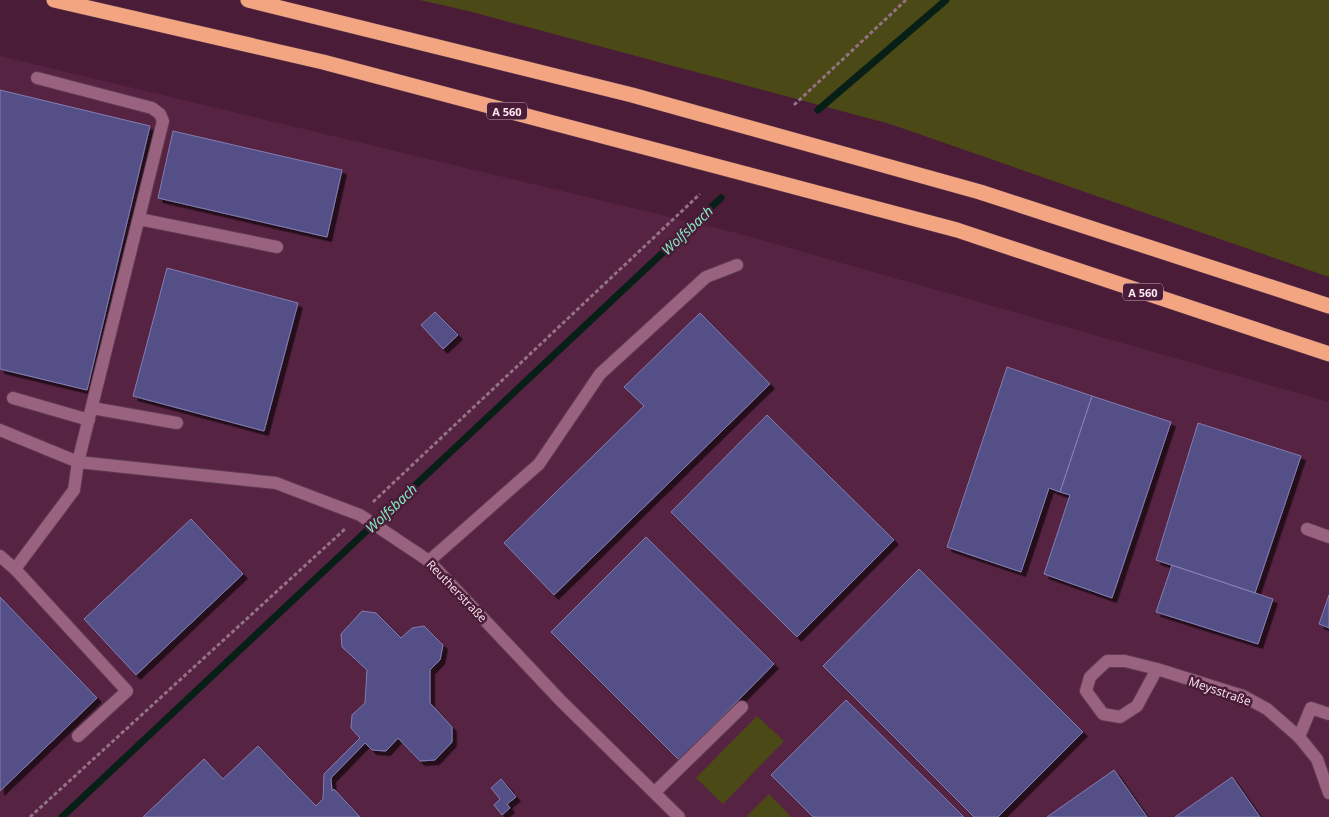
<svg xmlns="http://www.w3.org/2000/svg" width="1329" height="817" font-family="'Open Sans',sans-serif">
<style>
.built{fill:#572342}
.green{fill:#4b4916}
.lines{fill:none;stroke-linecap:round;stroke-linejoin:round}
.stream{stroke:#071f16;stroke-width:7}
.building{fill:#544f87;stroke:#817eb2;filter:url(#shadow)}
.lane-casing{stroke:#5f3a51;stroke-width:14}
.street-casing{stroke:#5f3a51;stroke-width:14}
.highway-casing{stroke:#5f3a51;stroke-width:16}
.path{stroke:#947285;stroke-width:3;stroke-dasharray:4 2.5;stroke-linecap:butt}
.lane{stroke:#996380;stroke-width:12}
.street{stroke:#996380;stroke-width:12}
.highway{stroke:#f2a580;stroke-width:15}
.labels{text-anchor:middle;dominant-baseline:central;stroke-width:5;stroke-linejoin:round;paint-order:stroke}
.shield{fill:#4a1c37;stroke:#c6abb9;stroke-width:1}
.shield-label{font-size:11px;font-weight:bold;fill:#fbe8f1}
.street-label{font-size:12px;fill:#fbe8f1;stroke:#4a1c37}
.water-label{font-size:14px;font-style:italic;fill:#84f3c8;stroke:#4a1c37}
</style>
<defs>
<filter id="shadow"><feDropShadow dx="4.5" dy="4.5" stdDeviation="0" flood-color="#0009"/></filter>
</defs>
<rect width="100%" height="100%" fill="#4a1c37"/>
<path class="built" d="M 0,56 L 733,232 L 1329,402 L 1329,817 L 0,817 Z"/>
<path class="green" d="M 420,0 L 1329,0 L 1329,277 L 890,124 L 468,11 Z
M 757,716 L 784,741 L 723,804 L 696,778 Z
M 769,794 L 791,817 L 746,817 Z"/>
<g class="lines">
<path class="stream" d="M 818,110 L 946,0
M 62,817 L 721,198"/>
</g>
<path class="building" d="M 0,90 L 150,126 L 87,390 L 0,369 Z
M 173,131 L 342,170 L 327,237 L 158,198 Z
M 167,268 L 298,303 L 264,431 L 133,396 Z
M 435,312 L 458,335 L 443,349 L 421,325 Z
M 700,313 L 770,384 L 554,595 L 504,543 L 644,406 L 624,387 Z
M 1007,367 L 1092,396 L 1060,492 L 1049,488 L 1021,572 L 947,547 Z
M 1092,396 L 1171,422 L 1112,598 L 1044,574 L 1070,495 L 1060,492 Z
M 767,415 L 894,540 L 797,637 L 671,512 Z
M 1198,423 L 1301,456 L 1255,593 L 1156,560 Z
M 191,519 L 243,574 L 136,675 L 84,619 Z
M 646,537 L 774,664 L 679,760 L 551,632 Z
M 1172,565 L 1273,599 L 1258,644 L 1156,612 Z
M 919,569 L 1083,732 L 998,817 L 974,817 L 823,666 Z
M 1329,595 L 1329,628 L 1319,624 Z
M 0,597 L 97,698 L 0,791 Z
M 362,611 L 376,613 L 401,638 L 412,628 L 424,626 L 443,645 L 440,660 L 430,670 L 430,703 L 452,727 L 452,742 L 435,760 L 420,761 L 398,738 L 386,751 L 372,750 L 365,743 L 331,778 L 332,791 L 334,789 L 360,817 L 143,817 L 204,759 L 223,779 L 258,746 L 316,806 L 323,799 L 324,774 L 360,738 L 351,728 L 352,715 L 365,703 L 367,670 L 342,647 L 341,634 Z
M 846,700 L 964,817 L 813,817 L 771,775 Z
M 1114,770 L 1147,817 L 1047,817 Z
M 1232,777 L 1260,817 L 1175,817 Z
M 501,779 L 516,797 L 507,804 L 510,808 L 502,815 L 494,805 L 500,799 L 491,788 Z"/>
<g class="lines">
<g class="lane-casing">
<path id="lane" d="M 139,219 L 277,247
M 13,398 L 89,420
M 92,408 L 177,423
M 1307,529 L 1329,537
M 0,556 L 15,569 L 74,490 L 78,462 L 163,121 L 160,114 L 152,108 L 37,78
M 429,561 L 539,464 L 600,374 L 706,277 L 737,265
M 15,569 L 127,691 L 78,736
M 1299,737 L 1311,708 L 1329,714
M 655,792 L 742,707"/>
</g>
<g class="street-casing">
<path id="street" d="M 0,430 L 78,462 L 276,483 L 360,515 L 429,561 L 561,701 L 679,817
M 1157,669 L 1137,706 L 1120,717 L 1103,714 L 1086,691 L 1090,677 L 1107,661 L 1125,661 L 1157,669 L 1243,696 L 1267,709 L 1299,737 L 1317,759 L 1329,793"/>
</g>
<g class="highway-casing">
<path id="highway" d="M 54,0 L 323,62 L 957,230 L 1329,354
M 248,0 L 632,95 L 980,192 L 1329,306"/>
</g>
<path class="path" d="M 794,105 L 906,0
M 373,502 L 700,194
M 30,817 L 345,529"/>
<use href="#lane" class="lane"/>
<use href="#street" class="street"/>
<use href="#highway" class="highway"/>
</g>
<g class="labels">
<g class="shield">
<rect x="487" y="102.5" width="40" height="17" rx="4"/>
<rect x="1123" y="283.5" width="40" height="17" rx="4"/>
</g>
<g class="shield-label">
<text x="507" y="111">A 560</text>
<text x="1143" y="292">A 560</text>
</g>
<g class="street-label">
<text transform="translate(457 591) rotate(46)">Reutherstraße</text>
<text transform="translate(1220 691) rotate(19)">Meysstraße</text>
</g>
<g class="water-label">
<text transform="translate(687 230) rotate(-43)">Wolfsbach</text>
<text transform="translate(391 508) rotate(-43)">Wolfsbach</text>
</g>
</g>
</svg>
